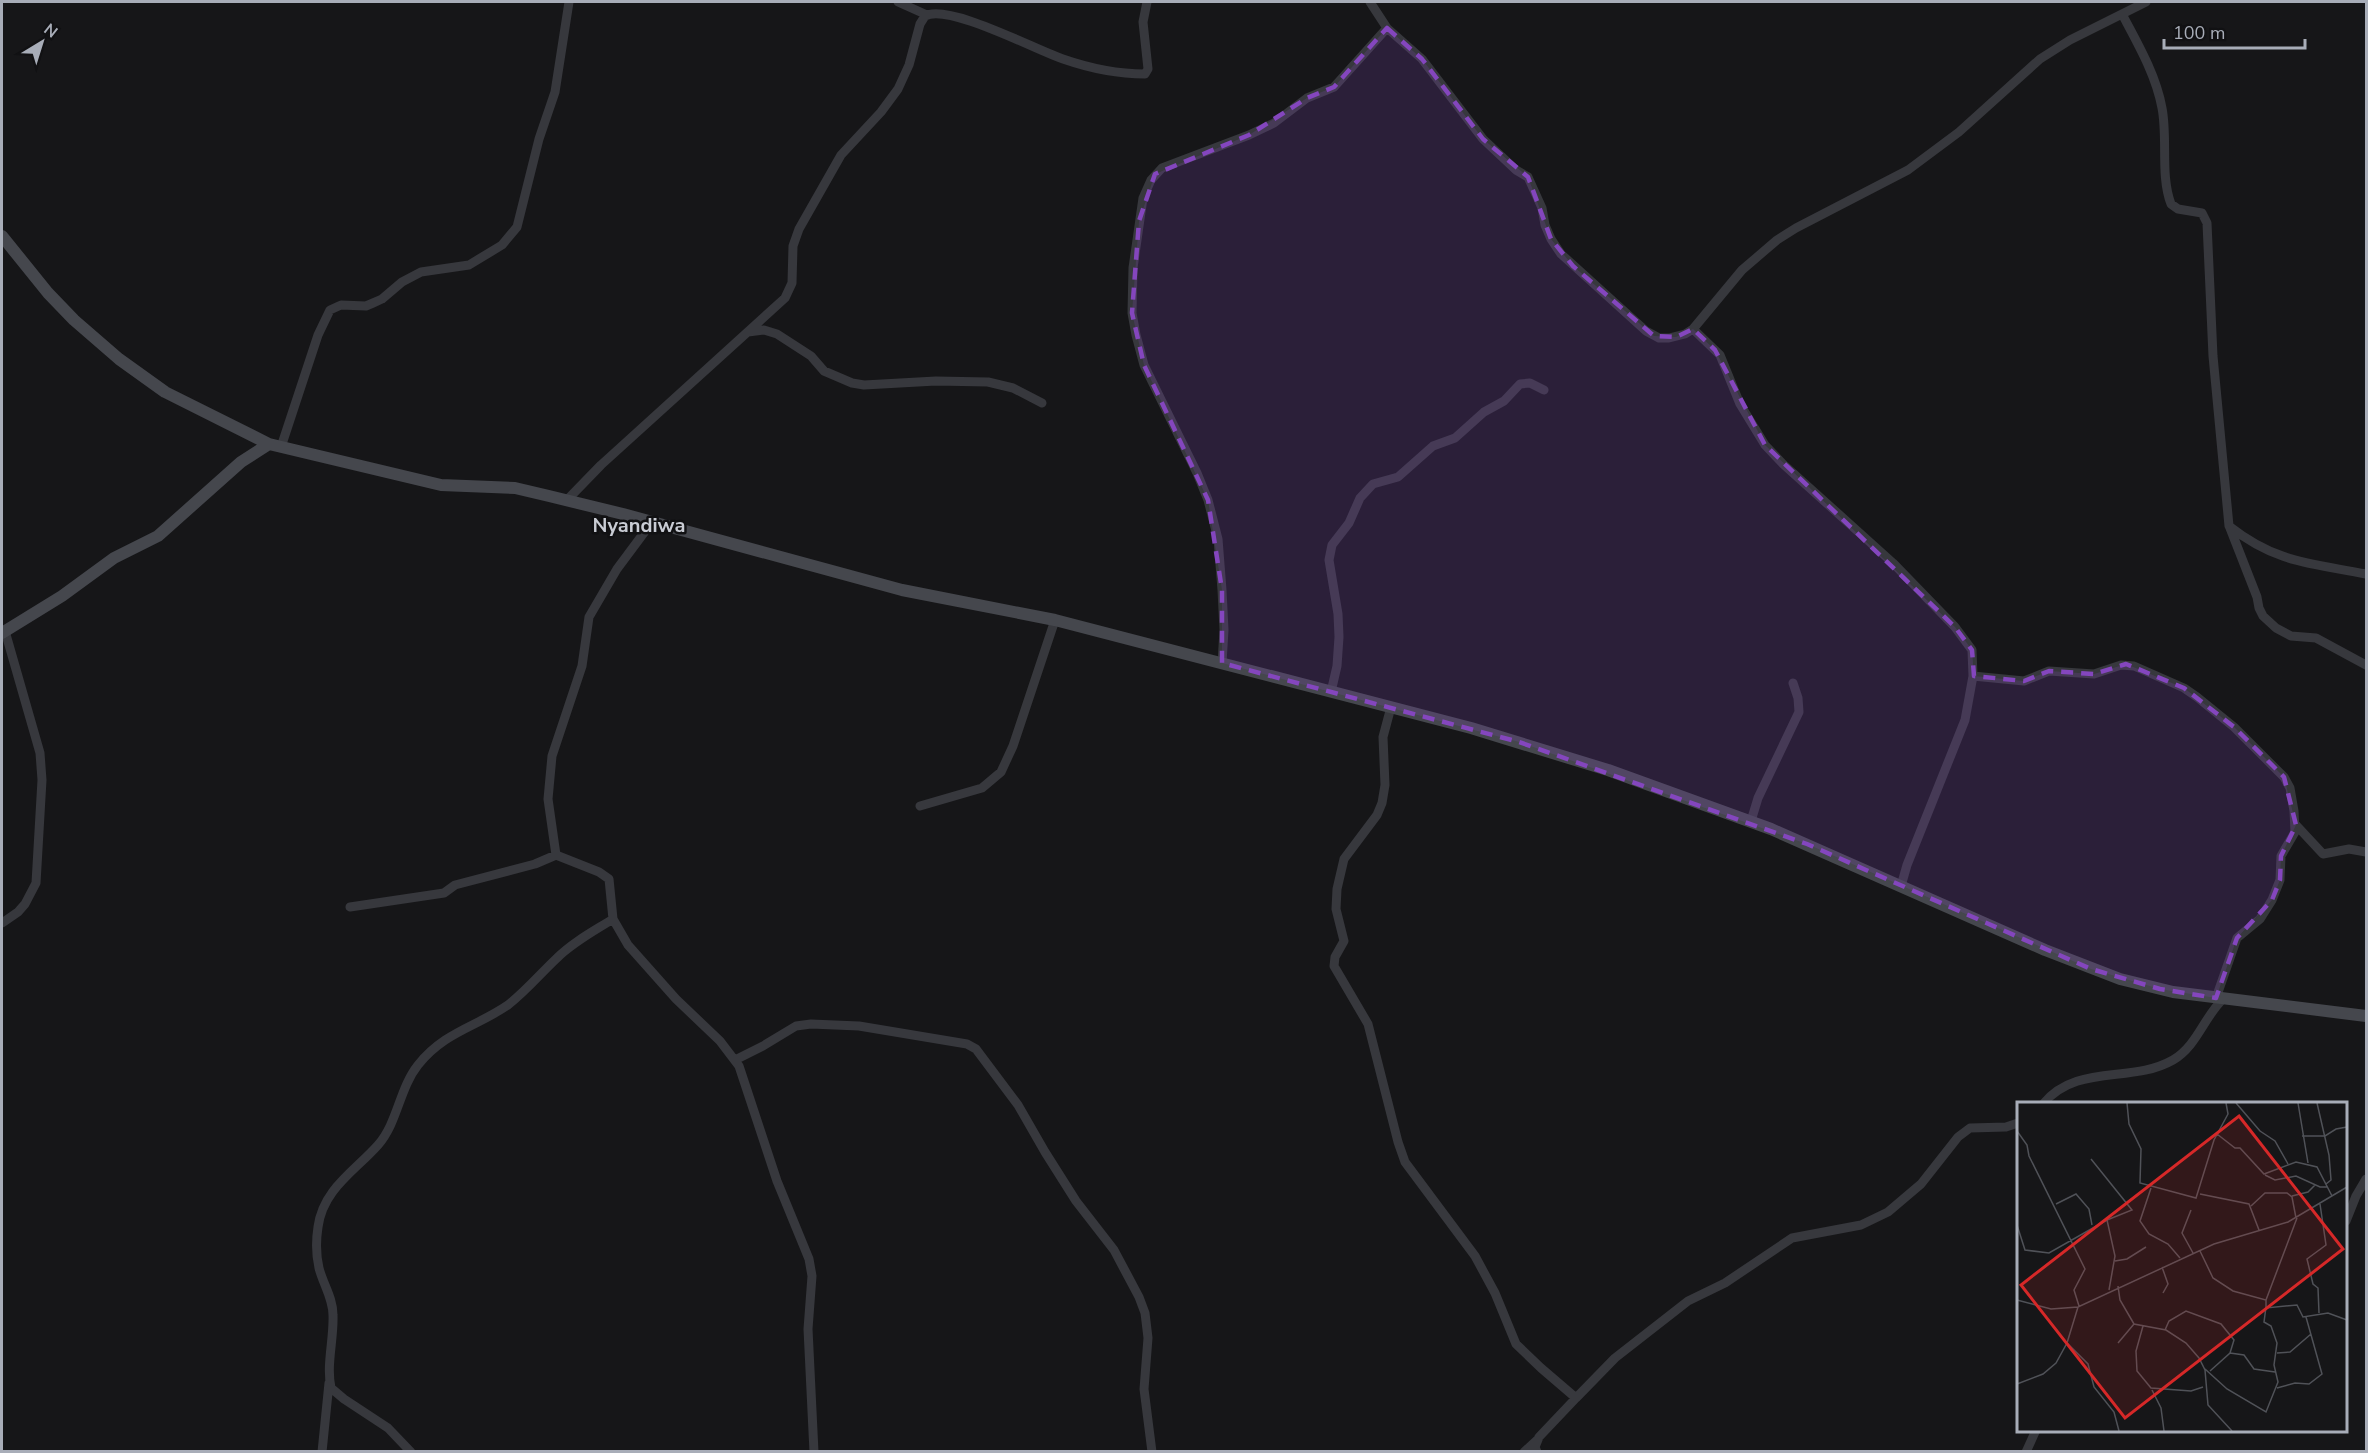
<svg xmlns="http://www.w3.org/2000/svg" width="2368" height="1453" font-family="'Nunito Sans',sans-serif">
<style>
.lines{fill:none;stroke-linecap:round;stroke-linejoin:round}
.street{stroke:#37383d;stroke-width:9}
.secondary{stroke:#45474d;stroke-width:12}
.marked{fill:#8446be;fill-opacity:0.2;stroke:#8446be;stroke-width:4.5;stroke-dasharray:12 8;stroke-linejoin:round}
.labels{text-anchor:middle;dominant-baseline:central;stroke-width:5;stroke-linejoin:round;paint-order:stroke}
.quarter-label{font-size:20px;font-weight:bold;fill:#c9ccd4;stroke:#111113}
.inset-road{fill:none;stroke:#505258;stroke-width:1.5}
.view{fill:#d62828;fill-opacity:0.15;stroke:#d62828;stroke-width:3}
.inset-edge{fill:none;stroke:#a8adb8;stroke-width:3}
</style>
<rect width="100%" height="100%" fill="#161618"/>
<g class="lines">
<path class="street" d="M 898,2 L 927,15
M 1370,2 L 1387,28 L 1422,59 L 1483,139 L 1516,170 L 1528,177 L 1542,208 L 1545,225 L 1551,239 L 1561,254 L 1646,331 L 1659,338 L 1669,338 L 1685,334 L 1693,329 L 1742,270 L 1777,240 L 1796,228 L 1908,170 L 1959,132 L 2040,59 L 2070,40 L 2146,2
M 2122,14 C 2138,44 2156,75 2162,108 C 2168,139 2160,175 2171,204 L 2178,209 L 2202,213 L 2207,223 L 2213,356 L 2229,526 C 2276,563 2310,563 2366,574
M 1693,329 L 1720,355 L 1740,404 L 1765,445 L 1783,464 L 1893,563 L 1955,627 L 1972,650 L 1973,676 L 1965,720 L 1907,865 L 1901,886
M 748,332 L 764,330 L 777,334 L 811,356 L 824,371 L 852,383 L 864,385 L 936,381 L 988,382 L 1013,388 L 1042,403
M 281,447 L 318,335 L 330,310 L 341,305 L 366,306 L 373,303 L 382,299 L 402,282 L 421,272 L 469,265 L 502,245 L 517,227 L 539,139 L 555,92 L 569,2
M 567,500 L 601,465 L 785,298 L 792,283 L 793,246 L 799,229 L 841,155 L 881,112 L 898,89 L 909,65 L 920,24 L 925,16 C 948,3 1036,50 1063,59 C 1089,68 1117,74 1145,74 L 1148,69 L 1143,22 L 1147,2
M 652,522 L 617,569 L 589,617 L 582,666 L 552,756 L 548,799 L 556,855 L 599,872 L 609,879 L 613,919 L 628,945 L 676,999 L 720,1041 L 739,1066 L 777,1181 L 809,1259 L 812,1276 L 808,1329 L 814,1452
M 2230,528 L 2257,597 L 2259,608 L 2263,616 L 2276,628 L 2291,636 L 2316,638 L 2366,665
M 1222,663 L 1224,630 L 1222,590 L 1218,539 L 1208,500 L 1197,473 L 1144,365 L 1136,335 L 1132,313 L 1133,268 L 1143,198 L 1151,180 L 1162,168 L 1249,135 L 1274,123 L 1307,98 L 1334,87 L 1387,28
M 1973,676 L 2024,681 L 2049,671 L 2094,674 L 2121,665 L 2134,666 L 2184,688 L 2197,697 L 2234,727 L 2284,777 L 2290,788 L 2294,811 L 2295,832 L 2281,856 L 2280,880 L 2272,900 L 2260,919 L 2237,938 L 2216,998
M 1331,692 L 1337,666 L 1339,637 L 1338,614 L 1329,560 L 1332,545 L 1349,523 L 1360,498 L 1373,484 L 1398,477 L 1433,446 L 1455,438 L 1484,412 L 1504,401 L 1520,384 L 1530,383 L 1544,390
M 1391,707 L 1383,737 L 1385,785 L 1382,803 L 1377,815 L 1344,859 L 1337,889 L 1336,909 L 1344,941 L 1335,957 L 1334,966 L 1368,1024 L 1398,1142 L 1405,1162 L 1475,1256 L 1495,1293 L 1516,1344 L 1541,1368 L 1576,1398 L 1539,1437 L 1535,1447 L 1537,1452
M 920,806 L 982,788 L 1001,772 L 1013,746 L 1055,620
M 1751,821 L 1758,798 L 1799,712 L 1798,698 L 1793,683
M 2296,825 L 2323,854 L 2349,849 L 2366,852
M 350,907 L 444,893 L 455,885 L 535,864 L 556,855
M 2,923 L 18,912 L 25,904 L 36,883 L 42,780 L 40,753 L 5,631
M 735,1060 L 763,1046 L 796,1026 L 811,1024 L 859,1026 L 967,1044 L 976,1049 L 1018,1105 L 1045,1152 L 1076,1201 L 1114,1250 L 1139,1297 L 1145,1313 L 1148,1338 L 1144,1389 L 1152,1452
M 2043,1104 C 2077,1063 2131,1084 2173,1060 C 2197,1046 2204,1017 2223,999
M 2346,1221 L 2356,1196 L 2366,1179
M 1576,1398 L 1615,1358 L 1688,1301 L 1725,1283 L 1792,1238 L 1861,1225 L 1888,1212 L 1921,1184 L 1958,1137 L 1970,1128 L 2006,1127 L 2018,1123
M 322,1452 L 329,1383
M 411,1452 L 388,1428 L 344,1399 L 331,1388 C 326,1365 334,1339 333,1315 C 333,1298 323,1284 319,1268 C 316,1255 316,1240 318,1227 C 323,1189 355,1171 378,1145 C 398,1122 399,1089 418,1065 C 444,1032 476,1027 508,1005 C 526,991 540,974 557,958 C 573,942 594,931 613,919
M 1524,1452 L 1537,1440
M 2026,1452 L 2036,1430"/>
<path class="secondary" d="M 2,236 L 48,293 L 74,320 L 119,359 L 165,392 L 269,444 L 441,485 L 515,488 L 549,496 L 623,514 L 902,590 L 1055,620 L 1471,728 L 1608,770 L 1771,829 L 2045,950 L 2120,979 L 2173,992 L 2366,1016
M 2,633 L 62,596 L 114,558 L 158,536 L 241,462 L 269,444"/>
</g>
<path class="marked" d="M 1387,28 L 1422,59 L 1483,139 L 1528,177 L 1551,239 L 1573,266 L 1654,336 L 1676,337 L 1693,329 L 1715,350 L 1765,445 L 1955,627 L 1972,650 L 1974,676 L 2024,681 L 2049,671 L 2094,674 L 2126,664 L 2184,688 L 2234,727 L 2284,777 L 2296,825 L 2281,856 L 2280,880 L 2272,900 L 2237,938 L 2216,998 L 2160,989 L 2091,969 L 1807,844 L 1519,742 L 1222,663 L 1222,590 L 1208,500 L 1144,365 L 1132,313 L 1139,221 L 1155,174 L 1249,135 L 1307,98 L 1334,87 Z"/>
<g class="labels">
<g class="quarter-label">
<text x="639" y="525">Nyandiwa</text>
</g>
</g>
<g transform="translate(2017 1102)">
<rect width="330" height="330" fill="#161618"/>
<path class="inset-road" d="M 110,1 L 112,22 L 124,47 L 123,81 L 179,96 L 197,38 L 211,12 L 209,1M 219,1 L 243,29 L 258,39 L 271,62M 281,1 L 291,61M 300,1 L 312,53 L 314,78 L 309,82M 0,29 L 10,43 L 12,54 L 68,167 L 57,188 L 62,204M 200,32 L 218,46 L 223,46 L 247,72 L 279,60 L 300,65 L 315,94M 285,34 L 308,34 L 319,27 L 330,25M 74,57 L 115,108 L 90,118 L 98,154 L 92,188M 248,73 L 258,78 L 279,74 L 303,85 L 311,85M 134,86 L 123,119 L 132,132 L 151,142 L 163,156M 183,92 L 232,102 L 242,128M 275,94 L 291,90 L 298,83M 39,102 L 59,92 L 72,107 L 75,123M 234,104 L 248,91 L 270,91 L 275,95 L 279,116M 174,108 L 165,131 L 176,151M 0,123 L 8,148 L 32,151 L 90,118M 183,149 L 196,176 L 216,189 L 249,198 L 249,206 L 280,203 L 286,215 L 311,211 L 330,218M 98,159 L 110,157 L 129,145M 145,165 L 151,182 L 146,191M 101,184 L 103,198 L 117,222 L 149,228 L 169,241 L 182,256 L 188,268 L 191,303 L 215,329M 0,198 L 34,207 L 61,205 L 197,142 L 271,120 L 330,85M 249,198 L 280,116M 302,211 L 301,186 L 296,182 L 290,157 L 309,143 L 303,102M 126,224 L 119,249 L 120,269 L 134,286 L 174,289 L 186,285M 148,228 L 152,219 L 169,209 L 204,222 L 217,238 L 213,251 L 193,269M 50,241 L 71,262 L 77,285 L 97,310 L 102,329M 101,241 L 117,222M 213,251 L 227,253 L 237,267 L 258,270M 260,251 L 273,250 L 294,232M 188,267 L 210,287 L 249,310 L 261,280 L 257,263 L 260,241 L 254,224 L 247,220 L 249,205M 0,282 L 26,272 L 39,261 L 50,241 L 61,205M 260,286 L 278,281 L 292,282 L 305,272 L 289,215M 135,288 L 144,306 L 147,329"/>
<path class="view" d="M 222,14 L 326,147 L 108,316 L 4,183 Z"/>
<rect width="330" height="330" class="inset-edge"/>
</g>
<rect width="2368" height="1453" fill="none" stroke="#a8adb8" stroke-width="6"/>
<g transform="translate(42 42) rotate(38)" stroke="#111113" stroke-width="4.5" paint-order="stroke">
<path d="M0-4.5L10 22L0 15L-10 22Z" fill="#a8adb8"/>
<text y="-9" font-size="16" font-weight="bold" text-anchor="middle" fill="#a8adb8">N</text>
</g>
<path d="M2164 39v9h141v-9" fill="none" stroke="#a8adb8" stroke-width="3"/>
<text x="2173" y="39" font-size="18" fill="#a8adb8" stroke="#111113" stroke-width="4.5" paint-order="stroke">100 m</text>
</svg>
